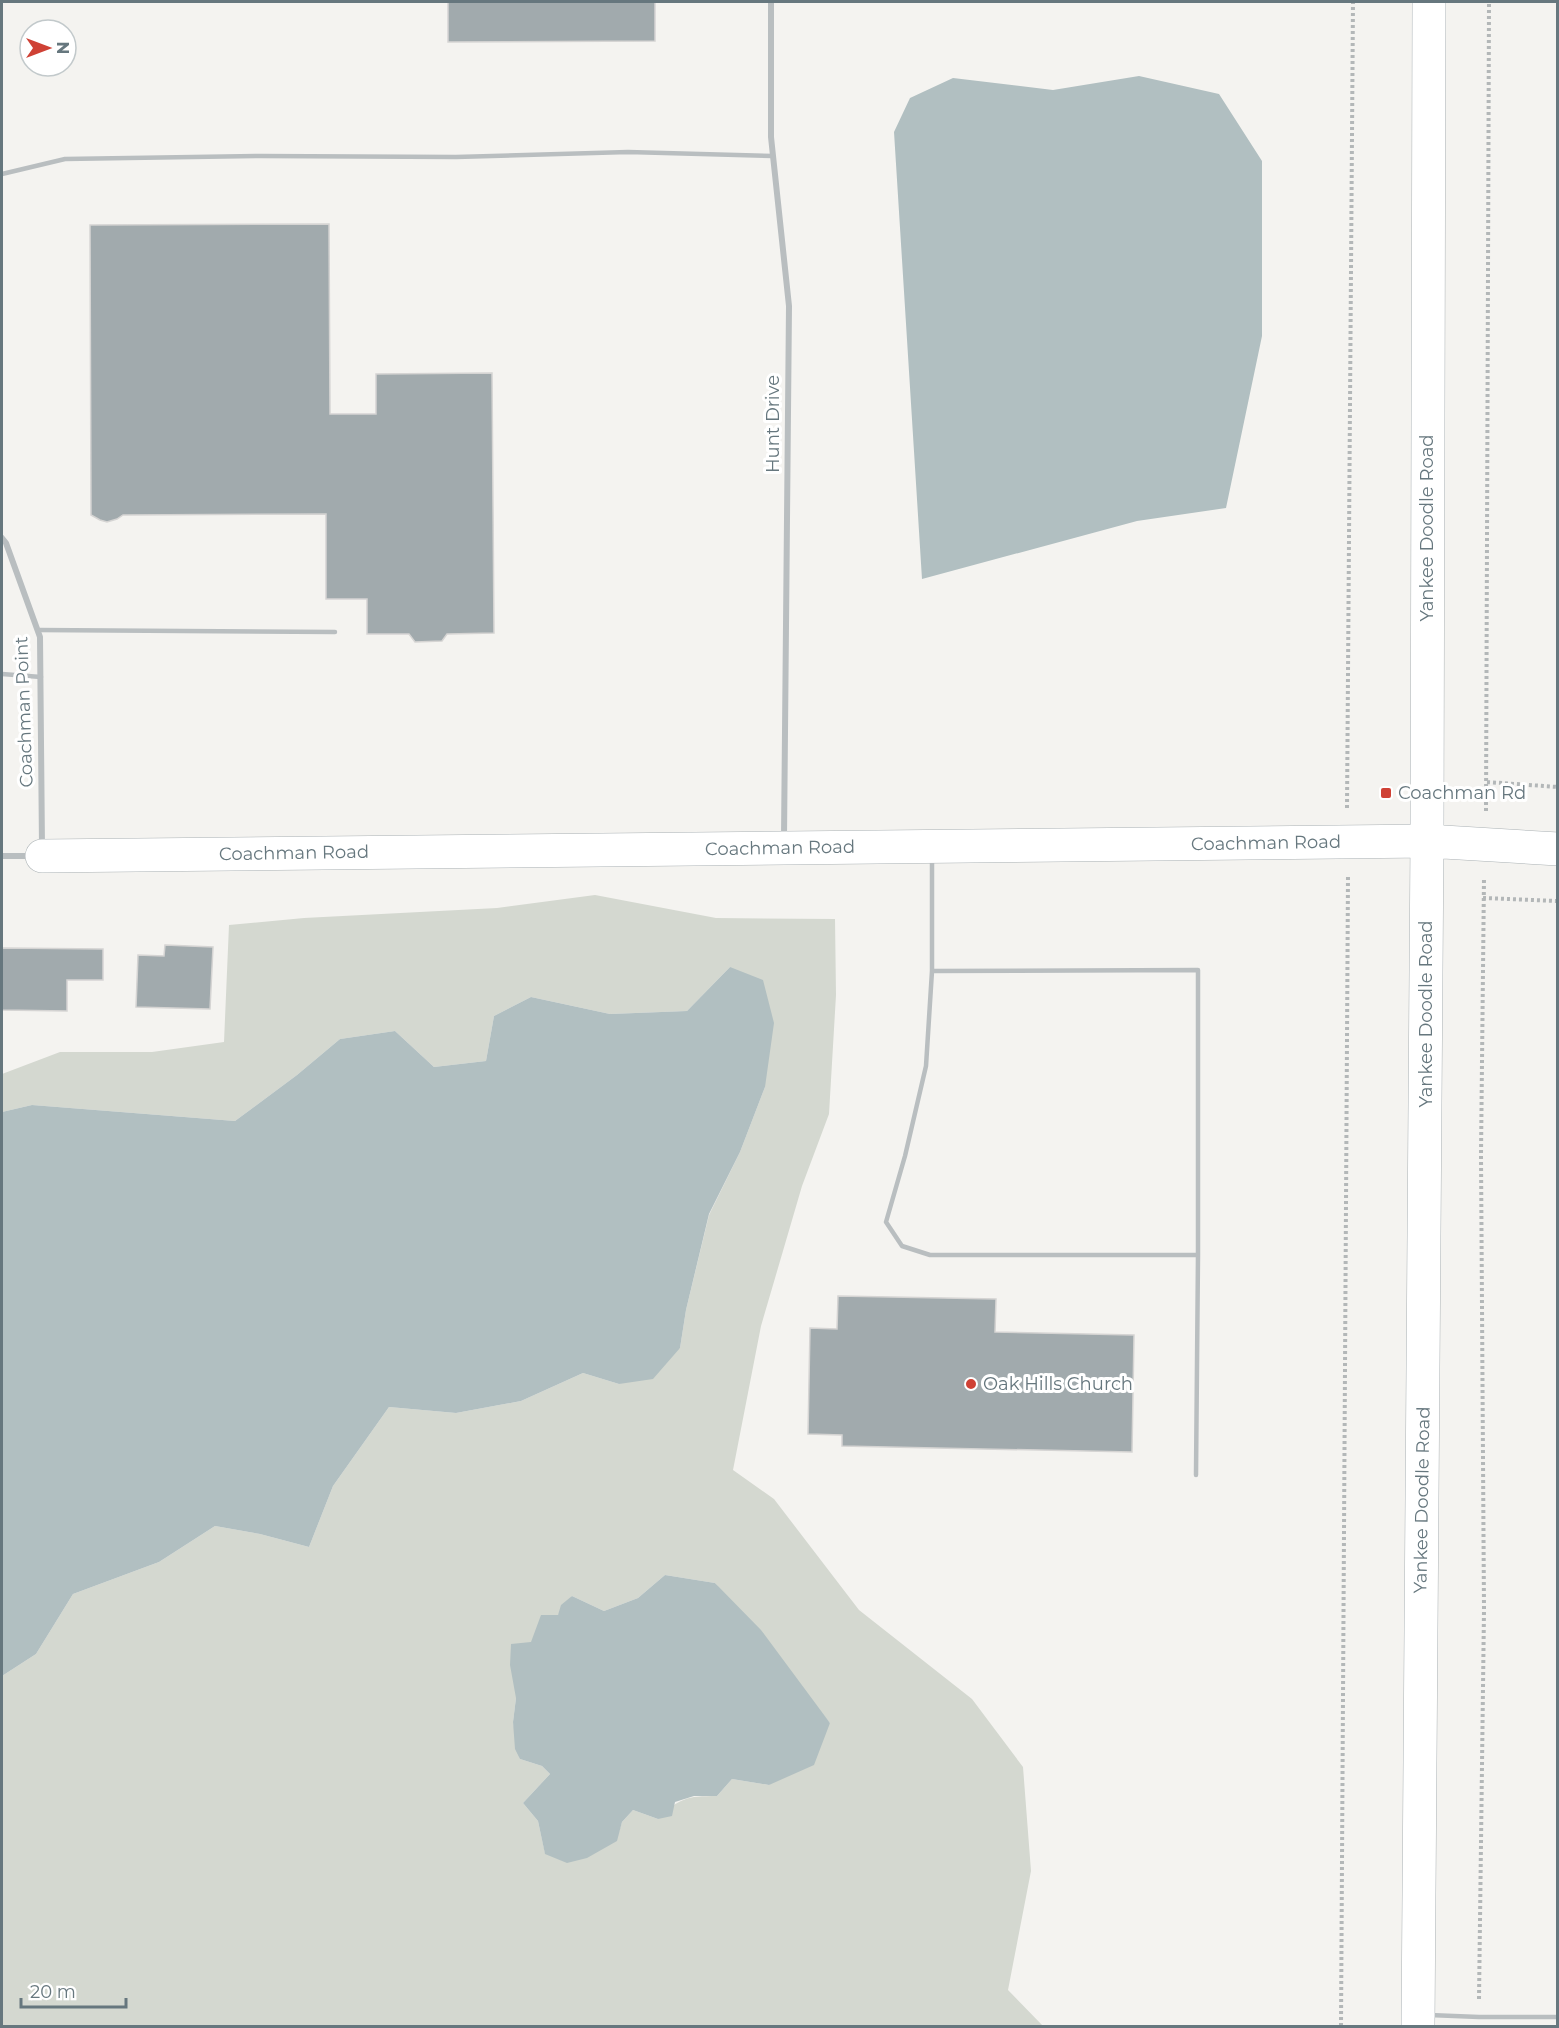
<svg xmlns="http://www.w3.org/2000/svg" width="1559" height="2028" font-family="Montserrat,sans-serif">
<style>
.green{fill:#d4d8d0;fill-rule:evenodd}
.water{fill:#b1bfc1}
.building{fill:#a1aaad;stroke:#d5d4d3;stroke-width:1.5}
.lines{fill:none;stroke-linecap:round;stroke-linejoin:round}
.secondary-casing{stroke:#abb2b5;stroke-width:34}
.path{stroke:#b3b7b8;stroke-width:4;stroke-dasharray:3 3;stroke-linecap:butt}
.lane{stroke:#b9bec0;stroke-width:4.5}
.street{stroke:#b9bec0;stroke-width:6}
.secondary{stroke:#fff;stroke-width:33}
.poi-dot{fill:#cf4135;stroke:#fff;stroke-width:2}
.labels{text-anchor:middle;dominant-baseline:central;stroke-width:6;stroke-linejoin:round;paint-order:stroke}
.street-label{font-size:18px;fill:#66777e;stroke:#fff}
.poi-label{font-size:18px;fill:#66777e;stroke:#fff;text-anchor:start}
</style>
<rect width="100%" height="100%" fill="#f4f3f0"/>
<path class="green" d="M 595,895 L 716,918 L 835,919 L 836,995 L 829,1114 L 802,1186 L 761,1326 L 733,1470 L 774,1499 L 859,1610 L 972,1699 L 1023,1767 L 1031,1871 L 1008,1990 L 1043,2026 L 2,2026 L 2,1676 L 36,1654 L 73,1594 L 159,1562 L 215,1526 L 260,1534 L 309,1547 L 333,1486 L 389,1407 L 456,1413 L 521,1401 L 583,1373 L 619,1384 L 680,1348 L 686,1310 L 709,1215 L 740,1152 L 765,1087 L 730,967 L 687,1011 L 610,1014 L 531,997 L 494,1016 L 486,1061 L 434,1067 L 395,1031 L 340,1039 L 297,1075 L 235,1121 L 32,1105 L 2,1112 L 2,1074 L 60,1052 L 152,1052 L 224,1042 L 229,925 L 304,918 L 497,908 ZM 665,1575 L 715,1583 L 830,1723 L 769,1785 L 732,1779 L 717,1796 C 686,1796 680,1798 658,1819 L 633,1810 L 622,1822 L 616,1841 L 545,1853 L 538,1821 L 523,1803 L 550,1774 L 542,1766 L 520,1759 L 513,1722 L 516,1698 L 558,1615 L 572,1596 L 604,1611 L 638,1598 Z"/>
<path class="water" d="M 1139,76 L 1219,94 L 1262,161 L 1262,336 L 1226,508 L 1137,521 L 922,579 L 894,132 L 910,98 L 953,78 L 1053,90 Z
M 730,967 L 763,980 L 774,1023 L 765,1087 L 740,1152 L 709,1214 L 686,1310 L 680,1348 L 653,1379 L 619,1384 L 583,1373 L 521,1401 L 456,1413 L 389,1407 L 333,1486 L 309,1547 L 260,1534 L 215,1526 L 159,1562 L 73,1594 L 36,1654 L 2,1676 L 2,1112 L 32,1105 L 235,1121 L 297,1075 L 340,1039 L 395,1031 L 434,1067 L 486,1061 L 494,1016 L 531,997 L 610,1014 L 687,1011 Z
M 665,1575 L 715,1583 L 761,1630 L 830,1723 L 814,1765 L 769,1785 L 732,1779 L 717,1796 L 694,1796 L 675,1802 L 672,1816 L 658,1819 L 633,1810 L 622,1822 L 617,1841 L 587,1858 L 567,1863 L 545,1854 L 538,1821 L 523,1803 L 550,1774 L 542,1766 L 520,1759 L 515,1749 L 513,1722 L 516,1698 L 510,1665 L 511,1644 L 531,1642 L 541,1615 L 558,1615 L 561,1605 L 572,1596 L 604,1611 L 638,1598 Z"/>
<path class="building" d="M 448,2 L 655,2 L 655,41 L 448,42 Z
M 329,224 L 330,414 L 376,414 L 376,374 L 492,373 L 494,633 L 447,634 L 442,641 L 415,642 L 409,634 L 367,634 L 367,599 L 326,599 L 326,514 L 123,515 L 117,519 L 107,522 L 100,520 L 91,515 L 90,225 Z
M 165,945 L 213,947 L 210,1009 L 136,1007 L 138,955 L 164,956 Z
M 2,948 L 103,949 L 103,980 L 67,980 L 67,1011 L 2,1010 Z
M 838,1296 L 996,1299 L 995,1332 L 1134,1335 L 1132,1452 L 842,1446 L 842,1435 L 808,1434 L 810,1328 L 837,1329 Z"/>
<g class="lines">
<g class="secondary-casing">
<path id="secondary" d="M 42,856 L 1427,841 L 1558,849
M 1418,2026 L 1427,841 L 1429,2"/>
</g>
<path class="path" d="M 1487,782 L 1558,787
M 1347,808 L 1353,2
M 1486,811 L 1489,2
M 1483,898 L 1558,901
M 1479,1999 L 1484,1610 L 1481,1155 L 1484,878
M 1341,2026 L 1348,875"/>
<path class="lane" d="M 2,174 L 65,159 L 261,156 L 456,157 L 628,152 L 773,156
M 38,630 L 335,632
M 2,674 L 41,677
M 932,858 L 932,971 L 926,1066 L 905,1156 L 886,1222 L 902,1246 L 930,1255 L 1198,1255 L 1196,1475
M 932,971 L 1198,970 L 1198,1255
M 1429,2015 L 1479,2017 L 1558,2017"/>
<path class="street" d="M 771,2 L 771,137 L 789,306 L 784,838
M 2,538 L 6,543 L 40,637 L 42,847
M 2,856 L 34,856"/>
<use href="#secondary" class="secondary"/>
</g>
<g class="poi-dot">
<rect x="1380" y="787" width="12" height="12" rx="3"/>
<circle cx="971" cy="1384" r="6"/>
</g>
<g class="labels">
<g class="street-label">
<text transform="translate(773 424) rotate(-90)">Hunt Drive</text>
<text transform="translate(1427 528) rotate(-90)">Yankee Doodle Road</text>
<text transform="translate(24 712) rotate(-92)">Coachman Point</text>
<text transform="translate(1266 843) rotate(-1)">Coachman Road</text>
<text transform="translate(780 848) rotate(-1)">Coachman Road</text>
<text transform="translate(294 853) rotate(-1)">Coachman Road</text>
<text transform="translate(1426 1014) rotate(-90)">Yankee Doodle Road</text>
<text transform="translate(1422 1500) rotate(-89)">Yankee Doodle Road</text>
</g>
<g class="poi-label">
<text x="1398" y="793">Coachman Rd</text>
<text x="983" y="1384">Oak Hills Church</text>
</g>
</g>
<rect width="1559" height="2028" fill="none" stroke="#66777e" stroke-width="6"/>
<g transform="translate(48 48) rotate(90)"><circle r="28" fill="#ffffff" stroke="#c2c9cb" stroke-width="1.5"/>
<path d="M0-4.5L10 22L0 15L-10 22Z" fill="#cf4135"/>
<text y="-9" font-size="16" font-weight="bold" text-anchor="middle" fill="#66777e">N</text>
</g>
<path d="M21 1998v9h105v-9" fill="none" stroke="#66777e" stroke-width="3"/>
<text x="30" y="1998" font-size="18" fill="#66777e" stroke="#ffffff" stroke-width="4.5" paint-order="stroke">20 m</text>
</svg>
